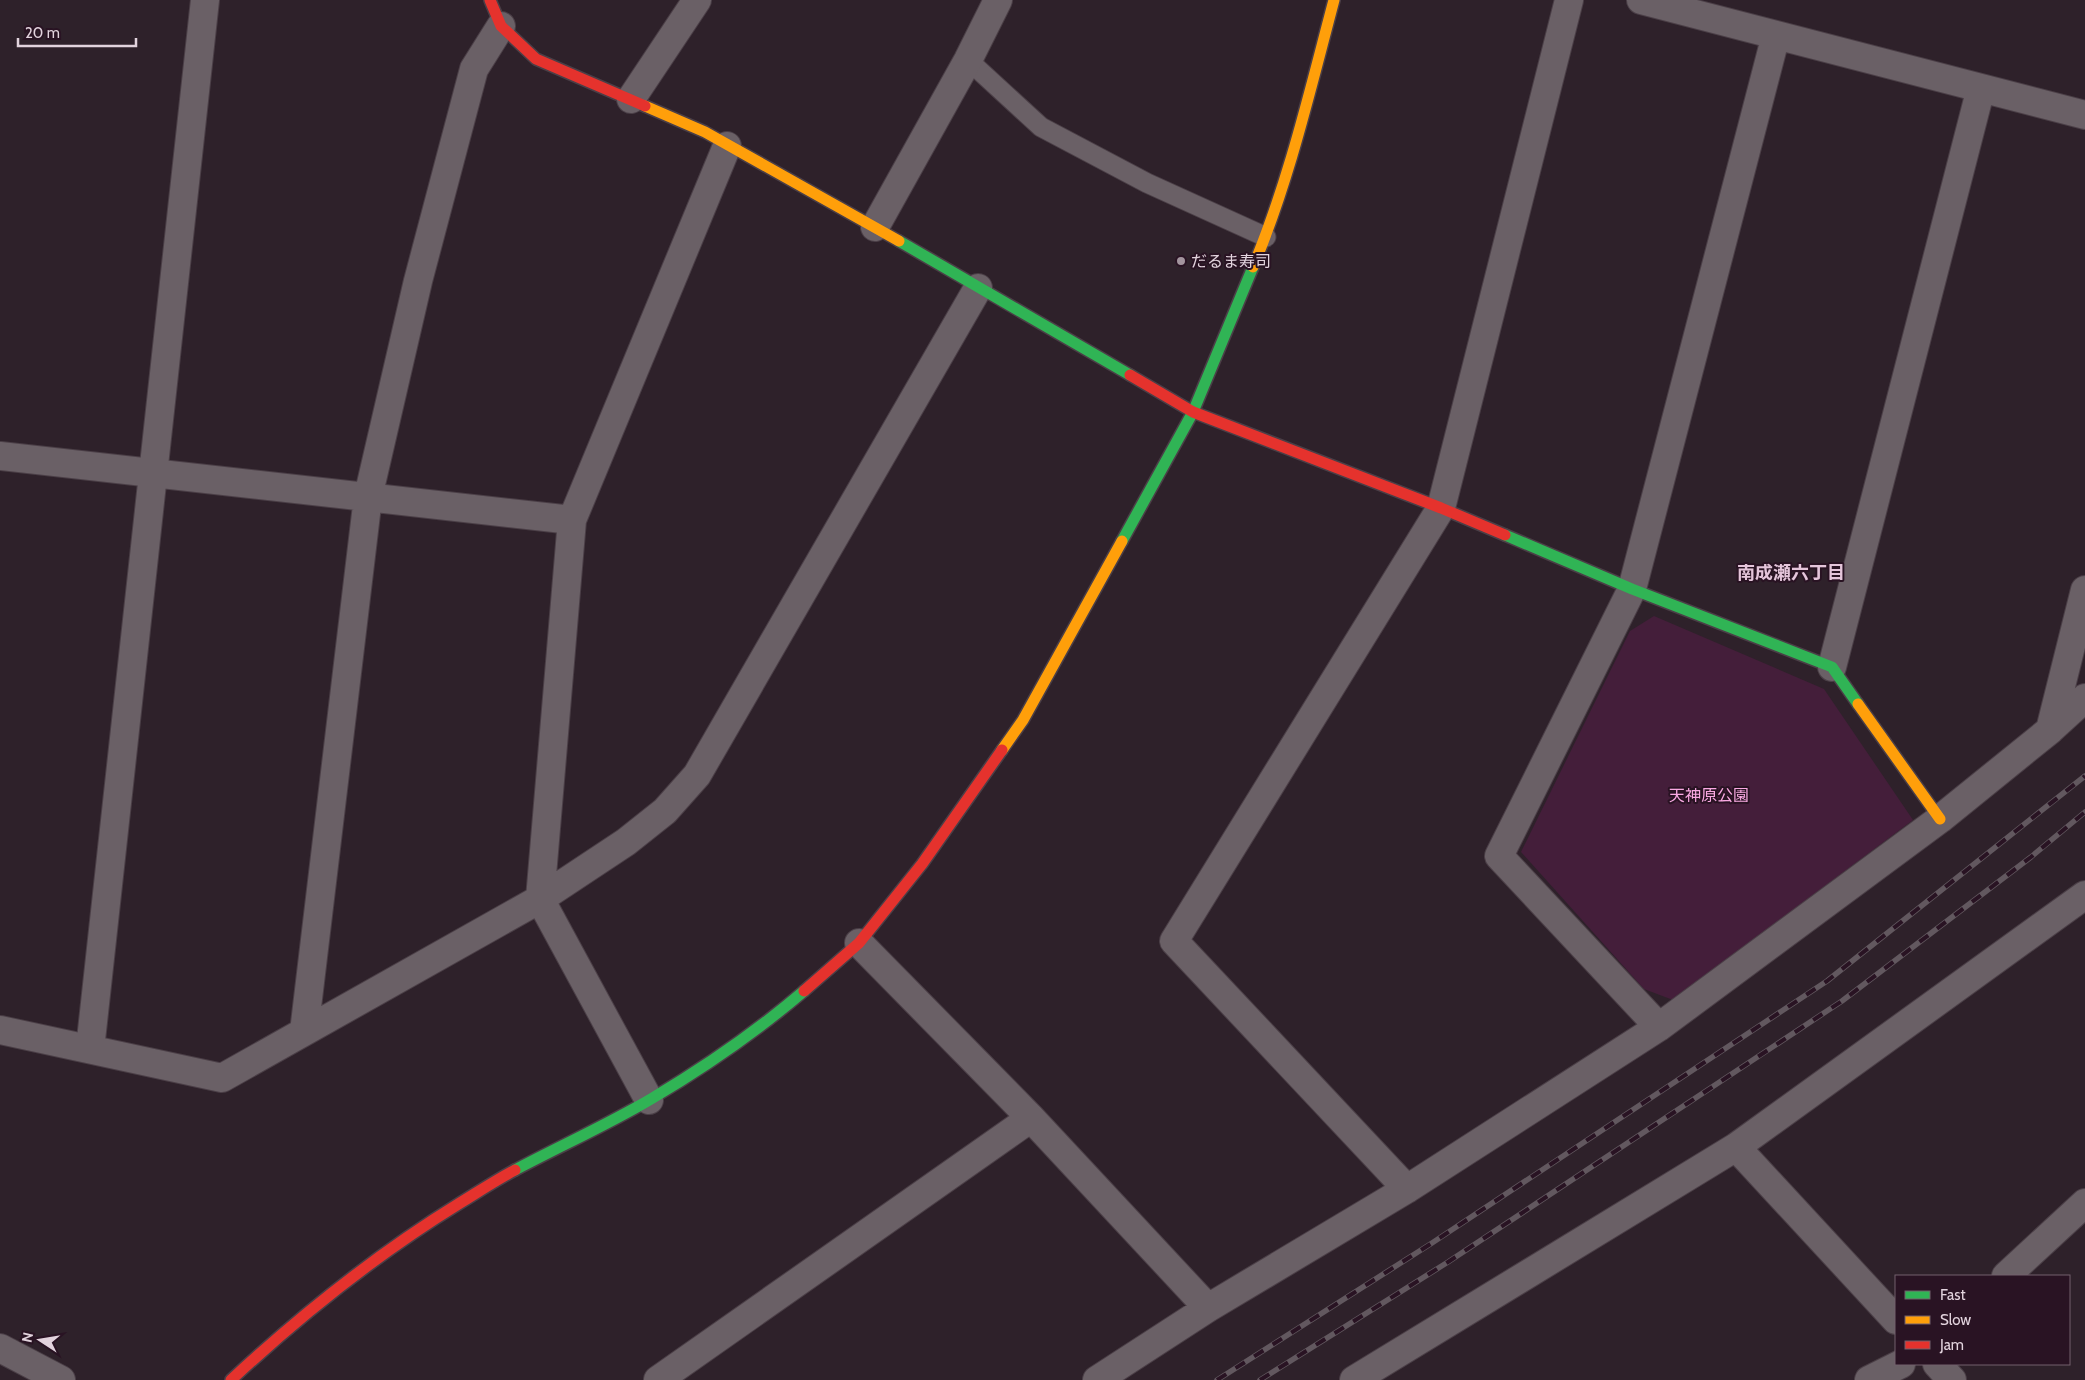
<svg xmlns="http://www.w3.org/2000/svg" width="2085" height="1380" font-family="Cabin,'Noto Sans JP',sans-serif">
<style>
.green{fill:#441e3a}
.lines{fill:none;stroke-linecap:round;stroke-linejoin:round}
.lane-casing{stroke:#4b3f47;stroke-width:21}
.street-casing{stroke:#4b3f47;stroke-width:30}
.fast-casing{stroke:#4b3f47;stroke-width:14}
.slow-casing{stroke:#4b3f47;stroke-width:14}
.jam-casing{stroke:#4b3f47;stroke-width:14}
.lane{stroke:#6a6066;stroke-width:19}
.street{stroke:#6a6066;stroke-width:28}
.fast{stroke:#30b455;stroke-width:11}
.slow{stroke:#ff9f0a;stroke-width:11}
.jam{stroke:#e5322d;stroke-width:11}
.rail-casing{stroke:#62585f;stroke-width:5.5}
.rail{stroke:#291323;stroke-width:4;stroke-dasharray:11;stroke-linecap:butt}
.poi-dot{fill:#a3959e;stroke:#291323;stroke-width:2}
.labels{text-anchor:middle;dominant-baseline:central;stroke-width:4;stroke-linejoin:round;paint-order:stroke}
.poi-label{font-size:16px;fill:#e2d3dd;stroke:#291323;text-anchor:start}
.park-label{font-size:16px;fill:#f9a9e2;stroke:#291323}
.neighbourhood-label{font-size:18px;font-weight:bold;fill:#e4c5da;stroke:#291323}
</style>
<rect width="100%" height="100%" fill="#2e212a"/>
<path class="green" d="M 1654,616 L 1824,689 L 1913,820 L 1673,1000 L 1644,989 L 1521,852 L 1630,631 Z"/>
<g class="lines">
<g class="lane-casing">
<path id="lane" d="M 968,60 L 1041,127 L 1147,183 L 1266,237"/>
</g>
<g class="street-casing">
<path id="street" d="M 1641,0 L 2085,115
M 631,99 L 697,0
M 875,227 L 968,60 L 998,0
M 0,456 L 572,520
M 1832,667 L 1981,88
M 2050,730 L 2085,590
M 859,943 L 1031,1118 L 1208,1308
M 1659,1027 L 1499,856 L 1632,589 L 1776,35
M 0,1030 L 222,1078 L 540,899 L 626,842 L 665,811 L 697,775 L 978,288
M 304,1032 L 368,497 L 418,281 L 474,69 L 501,26
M 90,1049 L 205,0
M 649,1100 L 540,899 L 572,520 L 727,146
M 1736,1147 L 1896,1320
M 1407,1189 L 1174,941 L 1441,508 L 1569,0
M 2006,1276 L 2085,1203
M 0,1348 L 61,1380
M 1937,1364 L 1952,1380
M 658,1380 L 1031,1118
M 1097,1380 L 1208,1308 L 1407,1189 L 1659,1027 L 1940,819 L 2050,730 L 2085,698
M 1354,1380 L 1736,1147 L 2085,895
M 1869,1380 L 1901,1364"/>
</g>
<g class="fast-casing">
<path id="fast" d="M 899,241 L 1130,375
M 1505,535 L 1632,589 L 1832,667 L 1858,704
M 1122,541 L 1193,412 L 1253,267
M 515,1170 C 560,1146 607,1125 651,1099 C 705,1067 756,1032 804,991"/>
</g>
<g class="slow-casing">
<path id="slow" d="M 645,106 L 705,132 L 899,241
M 1253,267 C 1289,181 1310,90 1334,0
M 1858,704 L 1940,819
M 1002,750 L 1023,720 L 1122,541"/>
</g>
<g class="jam-casing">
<path id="jam" d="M 490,0 L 501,26 L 536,59 L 645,106
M 1130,375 L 1193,412 L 1441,508 L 1505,535
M 804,991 L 859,943 L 922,864 L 1002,750
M 231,1380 C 302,1314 377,1254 460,1203 C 478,1192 496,1180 515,1170"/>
</g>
<use href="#lane" class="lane"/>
<use href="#street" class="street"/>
<use href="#fast" class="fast"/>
<use href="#slow" class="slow"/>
<use href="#jam" class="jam"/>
<g class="rail-casing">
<path id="rail" d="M 1217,1380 L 1432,1243 L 1827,981 L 2085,776
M 1260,1380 L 1448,1262 L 1842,1001 L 2031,857 L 2085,812"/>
</g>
<use href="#rail" class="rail"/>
</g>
<circle class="poi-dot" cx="1181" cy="261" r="5"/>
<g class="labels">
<g class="poi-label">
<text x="1191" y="261">だるま寿司</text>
</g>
<g class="park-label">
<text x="1709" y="795">天神原公園</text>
</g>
<g class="neighbourhood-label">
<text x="1791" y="573">南成瀬六丁目</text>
</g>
</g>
<rect x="1895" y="1275" width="175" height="90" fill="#291323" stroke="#73606d"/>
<rect x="1905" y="1291" width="25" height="8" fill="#30b455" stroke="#73606d"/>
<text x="1940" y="1300" font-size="15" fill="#e2d3dd">Fast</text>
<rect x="1905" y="1316" width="25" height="8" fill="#ff9f0a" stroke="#73606d"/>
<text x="1940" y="1325" font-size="15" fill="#e2d3dd">Slow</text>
<rect x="1905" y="1341" width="25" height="8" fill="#e5322d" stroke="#73606d"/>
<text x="1940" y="1350" font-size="15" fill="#e2d3dd">Jam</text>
<g transform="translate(40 1340) rotate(282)" stroke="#291323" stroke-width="4" paint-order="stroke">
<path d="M0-4L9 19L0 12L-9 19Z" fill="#e2d3dd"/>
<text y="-8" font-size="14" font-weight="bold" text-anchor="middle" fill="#e2d3dd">N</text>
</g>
<path d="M18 38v8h118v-8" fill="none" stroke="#e2d3dd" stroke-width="2.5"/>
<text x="25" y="38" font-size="15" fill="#e2d3dd" stroke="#291323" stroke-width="4" paint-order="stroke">20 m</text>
</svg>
